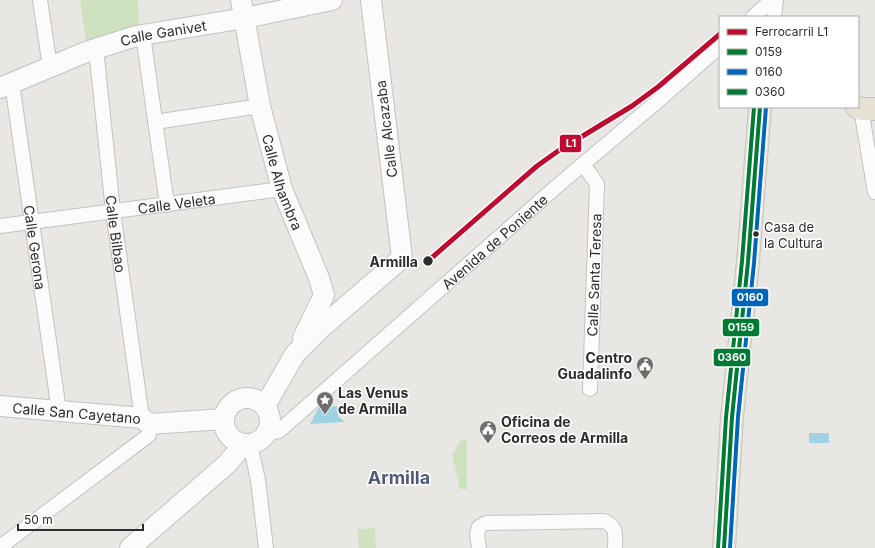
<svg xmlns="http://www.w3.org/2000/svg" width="875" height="548" font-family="Inter,sans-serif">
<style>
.green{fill:#cee2c0}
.water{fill:#9fd2e3}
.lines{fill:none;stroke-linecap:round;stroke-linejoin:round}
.street-casing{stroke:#c2c2c2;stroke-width:16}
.secondary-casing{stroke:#c2c2c2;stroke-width:22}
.primary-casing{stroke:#c5c4c3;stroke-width:24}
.street{stroke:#fcfbfb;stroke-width:14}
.secondary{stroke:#fcfbfb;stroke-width:20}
.primary{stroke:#e6e2d6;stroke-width:22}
.tram{stroke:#dfdee0;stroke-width:1}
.bus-1-casing{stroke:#fff;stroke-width:7}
.bus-2-casing{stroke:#fff;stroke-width:7}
.bus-3-casing{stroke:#fff;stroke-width:7}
.bus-1{stroke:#017a33;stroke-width:4}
.bus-2{stroke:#0065bd;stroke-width:4}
.bus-3{stroke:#017a33;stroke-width:4}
.rail-1-casing{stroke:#fff;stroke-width:8}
.rail-1{stroke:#c00b31;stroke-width:5}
.bus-dot{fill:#2d2d2d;stroke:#fff;stroke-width:1.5}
.labels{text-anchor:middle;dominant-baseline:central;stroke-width:3;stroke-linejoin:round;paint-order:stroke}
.bus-label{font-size:13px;fill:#2d2d2d;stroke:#fff;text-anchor:start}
.street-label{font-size:14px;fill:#2d2d2d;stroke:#fff}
.stop-label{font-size:14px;font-weight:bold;fill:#2d2d2d;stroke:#fff;text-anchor:end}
.poi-label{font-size:14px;font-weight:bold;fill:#2d2d2d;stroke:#fff;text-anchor:start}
.district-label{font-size:18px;font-weight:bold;fill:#515979;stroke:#fff}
.line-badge{stroke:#fff;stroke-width:1.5}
.badge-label{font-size:11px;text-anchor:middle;font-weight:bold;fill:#fff}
</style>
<rect width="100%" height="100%" fill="#e9e7e4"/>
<path class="green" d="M 80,0 L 138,0 L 139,26 L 86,42 Z
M 461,440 L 467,440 L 467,489 L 460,489 L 452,455 Z
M 375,528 L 376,548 L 359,548 L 357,529 Z"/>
<path class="water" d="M 340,406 L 338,416 L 345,422 L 310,424 L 319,407 Z
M 809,433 L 829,433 L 829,443 L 809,443 Z"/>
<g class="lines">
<g class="street-casing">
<g id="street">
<path d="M 40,0 L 50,67"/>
<path d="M 753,17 L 772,0"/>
<path d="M 774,17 L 776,0"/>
<path d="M 143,35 L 167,205"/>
<path id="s1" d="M 96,49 L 113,211 L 142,418"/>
<path id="s2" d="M 12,83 L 59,411"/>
<path d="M 861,109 L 875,192"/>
<path d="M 155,122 L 260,106"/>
<path d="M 583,164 L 597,184 L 590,389"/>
<path id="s3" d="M 0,226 L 282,189"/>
<path id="s4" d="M 267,433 L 279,431 L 556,187 L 659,100 L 720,46"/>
<path d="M 250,444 L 258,480 L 266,548"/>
<path d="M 0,547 L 149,435 L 149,424"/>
<path d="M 479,548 L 477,534 L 479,527 L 486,523 L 604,521 C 618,527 615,535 615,548"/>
</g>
</g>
<g class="secondary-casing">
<g id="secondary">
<path id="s5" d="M 241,0 L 260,106 L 282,189 L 319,278 L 324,295 L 303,338"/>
<path id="s6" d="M 0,88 L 86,52 L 136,36 L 245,18 L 332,0"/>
<circle cx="247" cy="421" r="23"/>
<path id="s7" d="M 0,406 L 142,418 L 149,424 L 224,419"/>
<path d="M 265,406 L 295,354 L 321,328 L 402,258 L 371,0"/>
<path d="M 130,548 L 227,464 L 244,444"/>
</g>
</g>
<g class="primary-casing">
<path id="primary" d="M 857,107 L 861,109 L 875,109
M 724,548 L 732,417 L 748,262 L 760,107"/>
</g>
<use href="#street" class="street"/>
<use href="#secondary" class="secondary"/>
<use href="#primary" class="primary"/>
<path class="tram" d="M 387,297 L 428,261
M 399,312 L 441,275"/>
<g class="bus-1-casing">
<path id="bus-1" d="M 724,548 L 732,417 L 748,262 L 760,107"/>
</g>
<g class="bus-2-casing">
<path id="bus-2" d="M 730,548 L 738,417 L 754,263 L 766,107"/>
</g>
<g class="bus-3-casing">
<path id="bus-3" d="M 718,548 L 726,417 L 742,261 L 754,107"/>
</g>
<use href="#bus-1" class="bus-1"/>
<use href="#bus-2" class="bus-2"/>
<use href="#bus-3" class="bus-3"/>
<g class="rail-1-casing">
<path id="rail-1" d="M 428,261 L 537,166 L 558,151 L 632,106 L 658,87 L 720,34"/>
</g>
<use href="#rail-1" class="rail-1"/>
</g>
<defs>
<g id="civic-pin" transform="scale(0.9)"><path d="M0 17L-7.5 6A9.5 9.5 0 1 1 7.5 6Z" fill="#6f6e6d" stroke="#fff"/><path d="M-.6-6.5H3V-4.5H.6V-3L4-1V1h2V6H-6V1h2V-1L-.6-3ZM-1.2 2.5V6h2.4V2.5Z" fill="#fff"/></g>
<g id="sight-pin" transform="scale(0.9)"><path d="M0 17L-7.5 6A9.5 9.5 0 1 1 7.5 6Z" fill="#6f6e6d" stroke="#fff"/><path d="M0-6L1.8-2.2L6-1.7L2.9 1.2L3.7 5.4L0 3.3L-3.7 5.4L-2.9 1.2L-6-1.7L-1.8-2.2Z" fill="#fff"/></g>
</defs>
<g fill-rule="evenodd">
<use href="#civic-pin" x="645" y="365"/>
<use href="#sight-pin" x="325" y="400"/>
<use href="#civic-pin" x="488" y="429"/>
</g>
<g class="bus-dot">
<circle cx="756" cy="234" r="3.5"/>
<circle cx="428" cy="261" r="5.5"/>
</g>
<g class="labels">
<g class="bus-label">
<text x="764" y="227">Casa de<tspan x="764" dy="16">la Cultura</tspan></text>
</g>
<g class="street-label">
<text stroke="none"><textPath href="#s6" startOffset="173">Calle Ganivet</textPath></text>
<text transform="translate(386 129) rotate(-97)">Calle Alcazaba</text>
<text stroke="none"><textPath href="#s5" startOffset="187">Calle Alhambra</textPath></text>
<text stroke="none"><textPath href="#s3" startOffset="178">Calle Veleta</textPath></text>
<text stroke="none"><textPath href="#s1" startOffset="186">Calle Bilbao</textPath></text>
<text stroke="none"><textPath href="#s4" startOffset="299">Avenida de Poniente</textPath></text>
<text stroke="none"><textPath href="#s2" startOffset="166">Calle Gerona</textPath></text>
<text transform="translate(594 275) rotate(-88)">Calle Santa Teresa</text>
<text stroke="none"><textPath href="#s7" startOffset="77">Calle San Cayetano</textPath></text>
</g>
<g class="stop-label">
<text x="418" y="261">Armilla</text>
</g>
<g class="poi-label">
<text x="632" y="357" text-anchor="end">Centro<tspan x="632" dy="16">Guadalinfo</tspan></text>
<text x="338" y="392">Las Venus<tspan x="338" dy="16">de Armilla</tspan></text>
<text x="501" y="421">Oficina de<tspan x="501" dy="16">Correos de Armilla</tspan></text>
</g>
<g class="district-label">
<text x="399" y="477">Armilla</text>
</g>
</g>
<g class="line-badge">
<rect x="559" y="134" width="23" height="19" rx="4" fill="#c00b31"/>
<rect x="731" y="288" width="38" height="19" rx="4" fill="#0065bd"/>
<rect x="722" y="318" width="38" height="19" rx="4" fill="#017a33"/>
<rect x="713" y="348" width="38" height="19" rx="4" fill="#017a33"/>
</g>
<g class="badge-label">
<text x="571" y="147">L1</text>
<text x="750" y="301">0160</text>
<text x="741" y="331">0159</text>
<text x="732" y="361">0360</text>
</g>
<rect x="719" y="16" width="140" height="92" fill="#ffffff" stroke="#ababab"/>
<rect x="727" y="29" width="20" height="6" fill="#c00b31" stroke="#ababab"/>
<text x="755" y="36" font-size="12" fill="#2d2d2d">Ferrocarril L1</text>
<rect x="727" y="49" width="20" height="6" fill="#017a33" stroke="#ababab"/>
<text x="755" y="56" font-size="12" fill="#2d2d2d">0159</text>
<rect x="727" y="69" width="20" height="6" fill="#0065bd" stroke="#ababab"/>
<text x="755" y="76" font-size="12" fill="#2d2d2d">0160</text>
<rect x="727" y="89" width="20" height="6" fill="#017a33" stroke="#ababab"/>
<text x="755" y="96" font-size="12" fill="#2d2d2d">0360</text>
<path d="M18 524v6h125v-6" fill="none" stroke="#2d2d2d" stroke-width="2"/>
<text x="24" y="524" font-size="12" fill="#2d2d2d" stroke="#ffffff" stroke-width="3" paint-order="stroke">50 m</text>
</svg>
